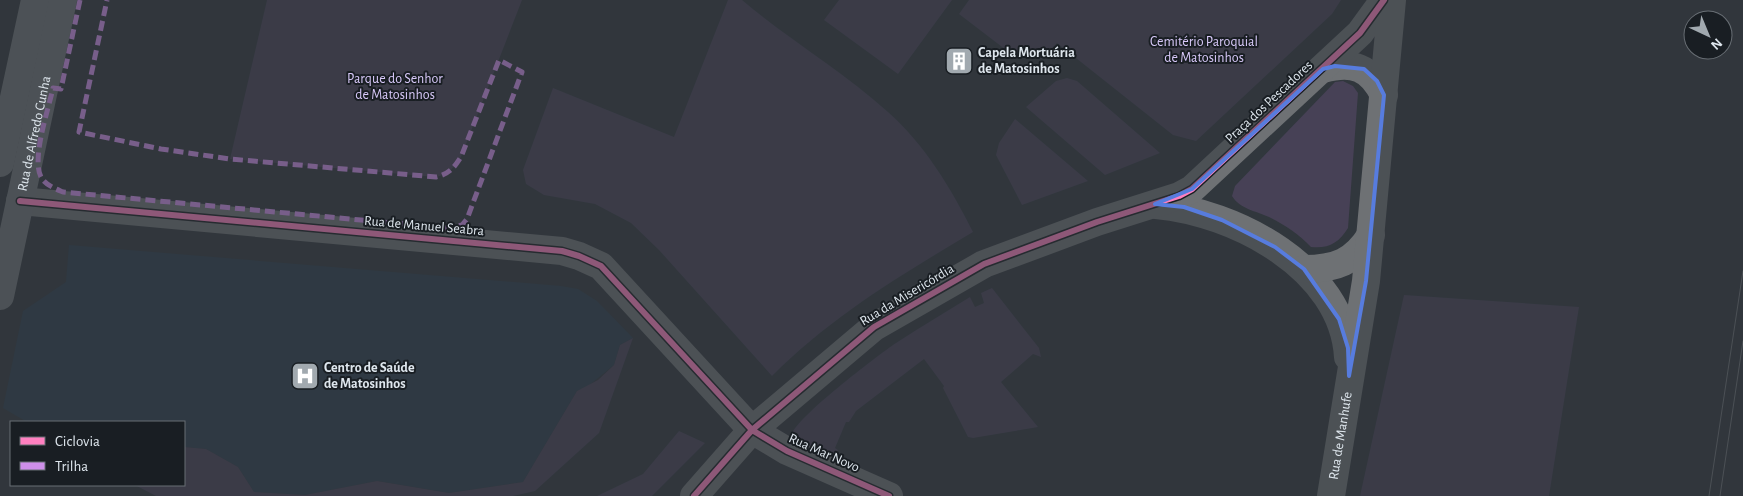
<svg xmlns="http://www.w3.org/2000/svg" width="1743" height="496" font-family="'Alegreya Sans',sans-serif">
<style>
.built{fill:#2e3d4c}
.green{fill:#474156}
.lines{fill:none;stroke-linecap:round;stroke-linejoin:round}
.minor{stroke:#6e7174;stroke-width:28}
.major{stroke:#6e7276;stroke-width:28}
.tram{stroke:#6c6f74;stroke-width:1}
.quiet{stroke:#ce8fe9;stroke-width:5;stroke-dasharray:10 5;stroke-linecap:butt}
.cycleway-casing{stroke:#191e23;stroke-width:9}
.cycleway{stroke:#ff80c0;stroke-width:6}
.marked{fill:none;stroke:#577cde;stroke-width:4;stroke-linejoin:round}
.labels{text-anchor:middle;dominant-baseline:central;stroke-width:4;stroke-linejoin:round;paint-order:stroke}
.park-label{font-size:14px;fill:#d8c9f9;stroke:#191e23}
.poi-label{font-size:14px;font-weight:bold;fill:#dee6ed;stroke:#191e23;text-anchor:start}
.street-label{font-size:14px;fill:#dee6ed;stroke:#191e23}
</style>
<rect width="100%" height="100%" fill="#31373d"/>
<path class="built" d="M 69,245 L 561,286 L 578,289 L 597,301 L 633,338 L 620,345 L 614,365 L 587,387 L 577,391 L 523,482 L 449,493 L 377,481 L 305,495 L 254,492 L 238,467 L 206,449 L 184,447 L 184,422 L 27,422 L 3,408 L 23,311 L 66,282 Z"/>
<path class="green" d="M 267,0 L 522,0 L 461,157 C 454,168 449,174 436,177 L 230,159 Z
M 728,0 L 742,0 C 788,39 843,71 888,112 C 925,145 951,188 973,232 C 901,275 832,316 772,376 L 659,250 L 631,223 L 595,204 L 544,195 L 526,184 L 523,170 L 553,88 L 674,137 Z
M 839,0 L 952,0 L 898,74 L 824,20 Z
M 969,0 L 1341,0 L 1332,14 L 1196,141 L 1173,135 L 1057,43 L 1041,59 L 1010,53 L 959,14 Z
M 1067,78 L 1077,81 L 1160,153 L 1105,175 L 1026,107 L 1056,81 Z
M 1343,81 L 1353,86 L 1358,93 L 1348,228 C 1339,243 1328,249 1311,247 C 1299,234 1285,225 1269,217 C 1256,211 1240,209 1232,196 L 1235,186 L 1335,82 Z
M 1015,119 L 1088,181 L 1022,205 L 996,155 L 999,143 Z
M 992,288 L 1039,348 L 1041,357 L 1033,354 L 1001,382 L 1038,427 L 973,438 L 968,437 L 943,388 L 944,386 L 924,359 L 856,411 L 849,422 L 846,422 L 835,448 L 838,450 L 834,458 L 793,439 L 791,436 C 795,418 877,356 896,343 C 920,327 946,312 970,297 L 975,307 L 984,303 L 981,293 Z
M 1404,295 L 1579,307 L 1549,496 L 1360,496 Z
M 633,338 L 599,433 L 535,491 L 513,496 L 156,496 L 135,485 L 184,485 L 184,447 L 206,449 L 238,467 L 254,492 L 305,495 L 377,481 L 449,493 L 523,482 L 577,391 L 598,380 L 614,365 L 620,345 Z
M 679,431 L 705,443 L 652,496 L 597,496 L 643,474 Z"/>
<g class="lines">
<g class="minor">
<path d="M 1323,69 C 1353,61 1370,67 1384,95"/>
<path d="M 20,201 L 562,251 L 579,256 L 601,266 L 752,430 L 787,451 L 889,496"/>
<path d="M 1156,205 C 1235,212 1343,268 1348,357"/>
<path d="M 1304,269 C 1336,269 1354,262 1371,235"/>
<path d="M 694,496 L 752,430 L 874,327 L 984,264 L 1097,222 L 1179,196 L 1192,189 L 1360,33 L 1384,0"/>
<path id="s1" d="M 1331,496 L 1366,281 L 1392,0"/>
</g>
<g class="major">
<path d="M 0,163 L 35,0"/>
<path id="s2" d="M 0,296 L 63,0"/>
</g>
<path class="tram" d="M 1709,496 L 1743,271
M 1720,496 L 1743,341"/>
<path class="quiet" d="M 80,0 L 61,89 L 53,88 C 49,108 29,164 43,180 C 48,186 56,189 63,192 L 446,228 L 462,225 L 467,219 L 522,72 L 499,60 L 461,157 C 454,168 449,174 436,177 L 230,159 L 161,149 L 79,132 L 107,0"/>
<g class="cycleway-casing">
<path id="cycleway" d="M 20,201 L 562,251 L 579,256 L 601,266 L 752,430 L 787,451 L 889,496
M 694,496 L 752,430 L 874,327 L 984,264 L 1097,222 L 1179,196 L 1192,189 L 1360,33 L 1384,0"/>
</g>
<use href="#cycleway" class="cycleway"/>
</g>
<path d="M0 0H1743V496H0ZM 1335,66 L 1364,69 L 1377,81 L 1384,95 L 1366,281 L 1349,376 L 1348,348 L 1339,319 L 1304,269 L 1275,247 L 1222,220 L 1184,207 L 1155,204 L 1192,189 L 1323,69 Z" fill="#31373d" fill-opacity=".55" fill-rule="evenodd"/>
<path class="marked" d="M 1335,66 L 1364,69 L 1377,81 L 1384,95 L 1366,281 L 1349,376 L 1348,348 L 1339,319 L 1304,269 L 1275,247 L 1222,220 L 1184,207 L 1155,204 L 1192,189 L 1323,69 Z"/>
<defs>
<g id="building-square" transform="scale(1.4375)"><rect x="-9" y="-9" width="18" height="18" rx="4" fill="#a1a9af" stroke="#191e23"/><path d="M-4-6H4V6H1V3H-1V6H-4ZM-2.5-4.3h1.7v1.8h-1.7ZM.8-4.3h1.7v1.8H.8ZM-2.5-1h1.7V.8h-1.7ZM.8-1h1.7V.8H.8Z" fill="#fff"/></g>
<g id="hospital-square" transform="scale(1.4375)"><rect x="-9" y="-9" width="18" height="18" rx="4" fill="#a1a9af" stroke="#191e23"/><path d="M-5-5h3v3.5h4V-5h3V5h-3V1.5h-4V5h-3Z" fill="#fff"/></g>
</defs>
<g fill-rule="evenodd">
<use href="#building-square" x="959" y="61"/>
<use href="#hospital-square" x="305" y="376"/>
</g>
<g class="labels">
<g class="park-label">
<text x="1204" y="42">Cemitério Paroquial<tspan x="1204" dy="16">de Matosinhos</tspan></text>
<text x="395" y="79">Parque do Senhor<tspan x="395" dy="16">de Matosinhos</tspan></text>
</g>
<g class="poi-label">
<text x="978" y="53">Capela Mortuária<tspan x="978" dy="16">de Matosinhos</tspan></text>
<text x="324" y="368">Centro de Saúde<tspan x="324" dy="16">de Matosinhos</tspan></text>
</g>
<g class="street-label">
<text transform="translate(1269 102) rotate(-43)">Praça dos Pescadores</text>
<text stroke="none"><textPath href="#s2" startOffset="166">Rua de Alfredo Cunha</textPath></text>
<text transform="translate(424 226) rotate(5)">Rua de Manuel Seabra</text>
<text transform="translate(907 295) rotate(-31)">Rua da Misericórdia</text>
<text stroke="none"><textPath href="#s1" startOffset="61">Rua de Manhufe</textPath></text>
<text transform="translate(824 453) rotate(24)">Rua Mar Novo</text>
</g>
</g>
<rect x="10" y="421" width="175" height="65" fill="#191e23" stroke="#686e74"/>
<rect x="20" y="437" width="25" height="8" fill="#ff80c0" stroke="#686e74"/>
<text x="55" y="446" font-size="15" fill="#dee6ed">Ciclovia</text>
<rect x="20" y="462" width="25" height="8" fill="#ce8fe9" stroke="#686e74"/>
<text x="55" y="471" font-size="15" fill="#dee6ed">Trilha</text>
<g transform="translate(1708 35) rotate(136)"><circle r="24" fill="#191e23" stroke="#686e74"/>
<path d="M0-4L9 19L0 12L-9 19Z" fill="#a1a9af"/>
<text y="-8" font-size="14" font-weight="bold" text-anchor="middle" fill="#dee6ed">N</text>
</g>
</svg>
